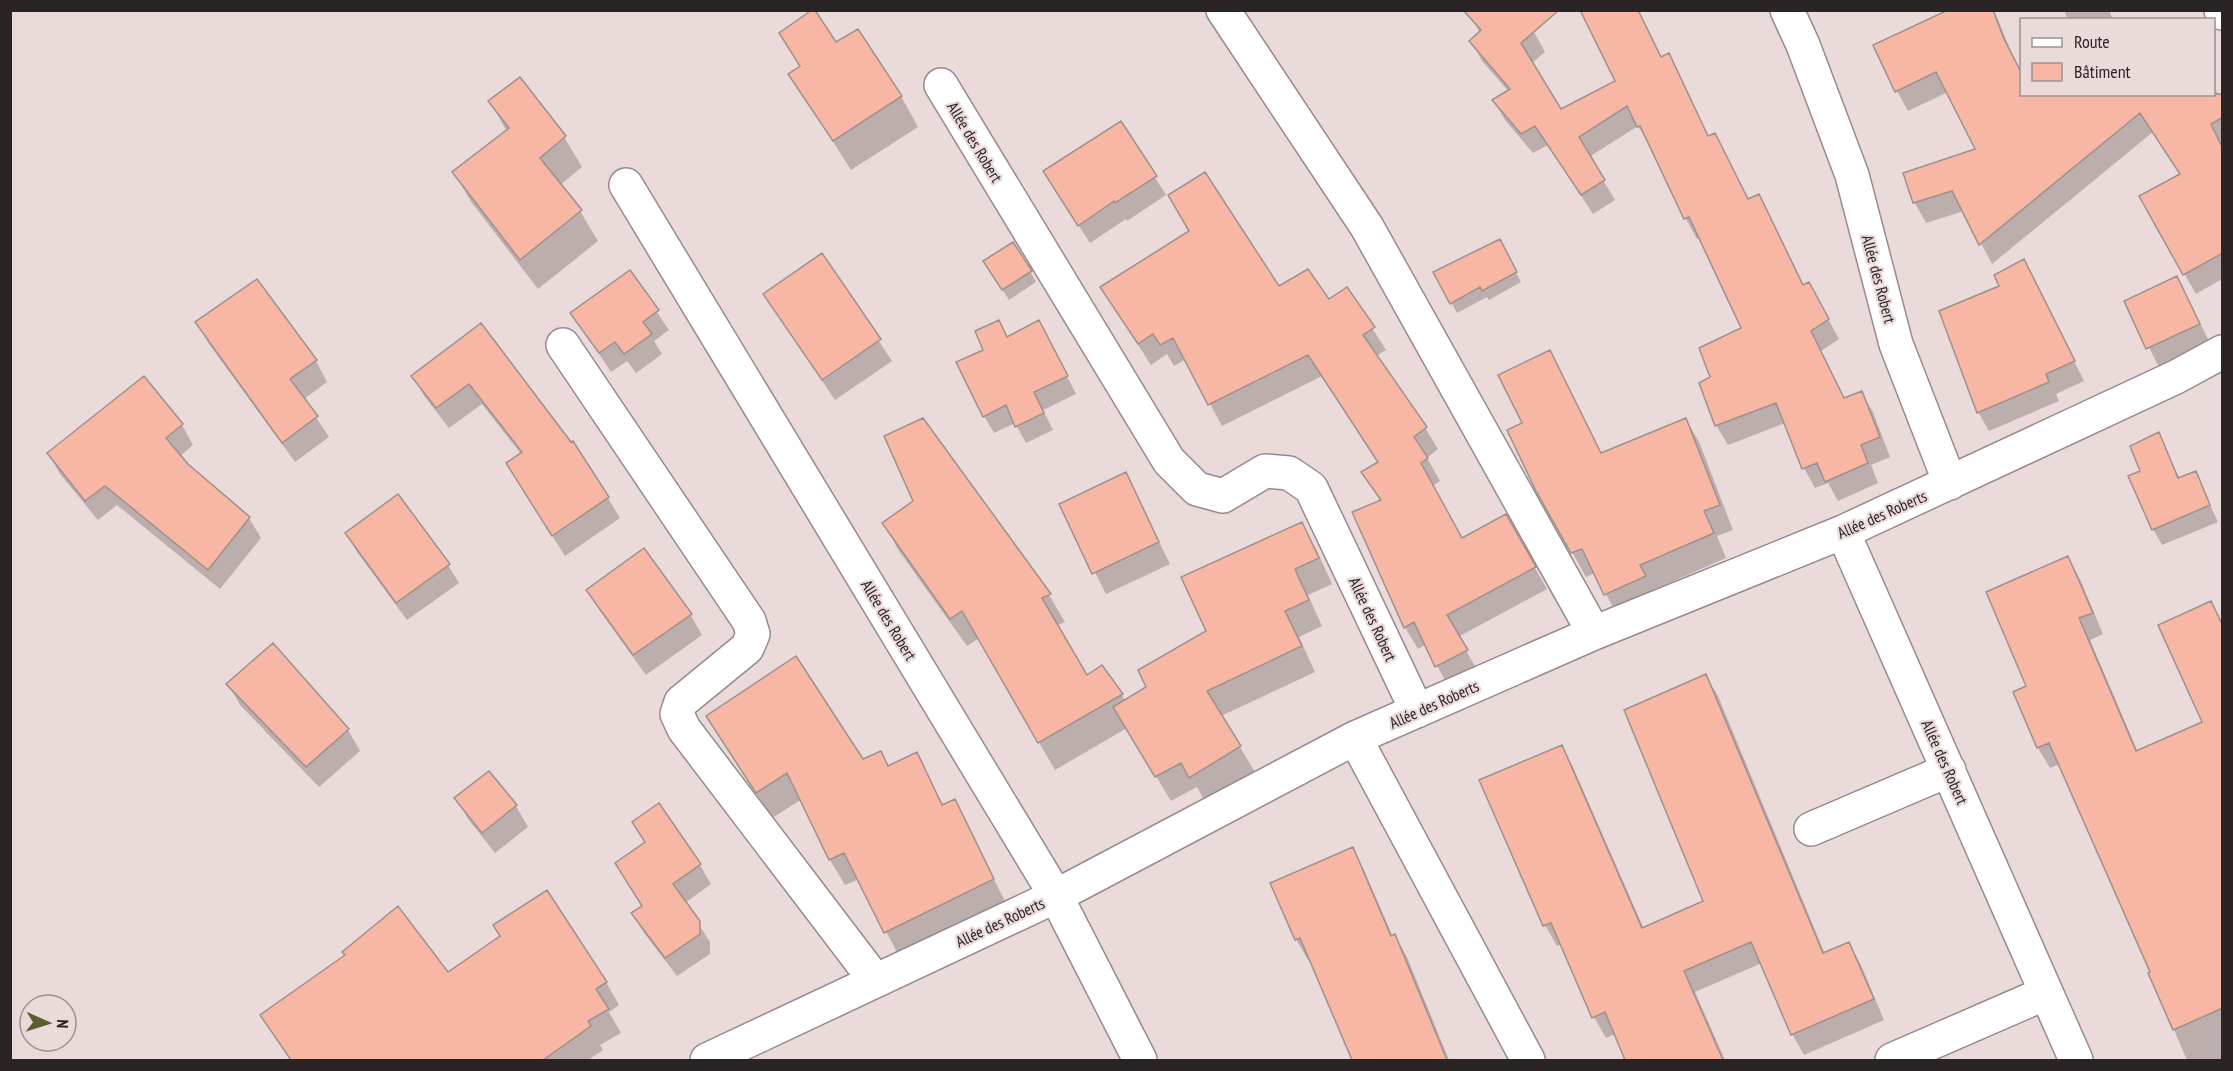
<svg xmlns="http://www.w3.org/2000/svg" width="2233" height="1071" font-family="'PT Sans Narrow',sans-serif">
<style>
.shadow{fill:#0003}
.building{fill:#f7b7a4;stroke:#9e908b;stroke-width:1.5}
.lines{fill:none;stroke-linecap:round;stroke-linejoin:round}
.minor-casing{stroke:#998a8a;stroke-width:36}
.minor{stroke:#fff;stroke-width:33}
.labels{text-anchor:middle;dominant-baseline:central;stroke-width:4.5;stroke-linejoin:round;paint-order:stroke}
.street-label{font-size:16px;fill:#2a2424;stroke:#eadad9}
</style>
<rect width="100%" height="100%" fill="#eadad9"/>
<path class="shadow" d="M 1516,10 L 1534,32 L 1545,52 L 1532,63 L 1561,111 L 1668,55 L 1709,137 L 1715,135 L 1749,201 L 1759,196 L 1804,286 L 1820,304 L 1839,339 L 1821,351 L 1844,399 L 1861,392 L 1873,412 L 1890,457 L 1871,465 L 1878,483 L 1838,501 L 1828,483 L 1815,488 L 1804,468 L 1785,423 L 1728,445 L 1716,425 L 1712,378 L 1743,329 L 1700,237 L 1697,239 L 1686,219 L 1651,146 L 1638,126 L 1589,157 L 1615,200 L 1593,214 L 1548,145 L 1533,153 L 1505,120 L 1494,101 L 1509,92 L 1482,61 L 1471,41 L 1480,33 L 1471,17 Z
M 1961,10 L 1994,10 L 2015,61 L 2022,94 L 2214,94 L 2214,87 L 2222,101 L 2222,279 L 2196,294 L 2141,197 L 2181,176 L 2153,132 L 1992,264 L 1964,211 L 1926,223 L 1915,203 L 1905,174 L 1978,150 L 1948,92 L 1908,111 L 1897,91 Z
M 2064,10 L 2109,10 L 2113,20 L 2068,20 Z
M 781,33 L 836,44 L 901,96 L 918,127 L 851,170 L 790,74 L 801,67 Z
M 490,101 L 564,137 L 582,167 L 560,185 L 580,211 L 598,241 L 538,289 L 472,203 L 454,173 L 507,132 Z
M 1121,123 L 1166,195 L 1127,221 L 1126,219 L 1090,243 L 1056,190 Z
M 1505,251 L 1521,282 L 1489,300 L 1487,297 L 1457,313 L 1436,273 Z
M 822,255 L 892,361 L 835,400 L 765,295 Z
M 2024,261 L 2084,381 L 2056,394 L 2059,401 L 1989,431 L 1978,412 L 2001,286 Z
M 1030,271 L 1036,282 L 1009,300 L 991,272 Z
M 630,272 L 669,330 L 654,341 L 662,354 L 636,373 L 627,361 L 611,372 L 572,313 Z
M 2177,278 L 2211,345 L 2160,369 L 2126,302 Z
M 257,281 L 316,361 L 327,382 L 304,399 L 329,437 L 295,462 L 209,344 L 197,323 Z
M 1278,288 L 1328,301 L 1347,289 L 1386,350 L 1376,356 L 1425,428 L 1438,449 L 1427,458 L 1440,481 L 1433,486 L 1462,540 L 1505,516 L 1547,589 L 1458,637 L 1479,673 L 1449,688 L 1426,644 L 1418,649 L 1405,627 L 1381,502 L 1363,473 L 1378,464 L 1322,376 L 1222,426 L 1186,359 L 1174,366 L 1167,354 L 1151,365 L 1115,309 Z
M 998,322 L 1008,338 L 1048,340 L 1076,394 L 1043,410 L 1053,430 L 1026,443 L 1015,423 L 994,433 L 984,416 L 984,350 Z
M 480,325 L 608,498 L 620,518 L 565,556 L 520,485 L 521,454 L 482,404 L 449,428 L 425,397 L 413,377 Z
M 1549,352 L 1602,455 L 1686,419 L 1700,444 L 1733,530 L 1717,536 L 1726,558 L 1653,590 L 1659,601 L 1619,619 L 1595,573 L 1586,577 L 1538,490 L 1524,424 Z
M 182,425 L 193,445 L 180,456 L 187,465 L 249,518 L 261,538 L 220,589 L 117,505 L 98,520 L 60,474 L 49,454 Z
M 2158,434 L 2180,479 L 2195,473 L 2218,522 L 2162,545 L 2153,529 L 2141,472 Z
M 1126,474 L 1170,564 L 1106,594 L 1061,505 Z
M 884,524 L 1049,595 L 1065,622 L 1056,626 L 1086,677 L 1122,695 L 1125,701 L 1148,688 L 1208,632 L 1301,524 L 1316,549 L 1332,584 L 1308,595 L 1322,626 L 1299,637 L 1315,672 L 1221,716 L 1255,772 L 1205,802 L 1197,787 L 1171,801 L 1127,728 L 1055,770 L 979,638 L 967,646 L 899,551 Z
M 347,534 L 448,565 L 459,583 L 407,620 L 357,552 Z
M 2068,558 L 2080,579 L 2103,634 L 2090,640 L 2138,752 L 2222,913 L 2222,1060 L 2187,1060 L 2150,974 L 2152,973 L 2060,764 L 2050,768 L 2038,748 L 2015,693 L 2028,687 Z
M 588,591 L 690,614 L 702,635 L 646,675 L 600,611 Z
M 273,645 L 348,730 L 360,751 L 319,787 L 240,705 L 228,684 Z
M 1706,676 L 1718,696 L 1825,954 L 1849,944 L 1861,965 L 1884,1020 L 1804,1055 L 1792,1034 L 1762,963 L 1695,992 L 1725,1060 L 1627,1060 L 1615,1034 L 1606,1038 L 1594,1017 L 1562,944 L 1557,946 L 1545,925 L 1561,747 L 1573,767 L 1644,929 L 1705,902 Z
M 723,742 L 863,761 L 889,768 L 916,754 L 944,806 L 954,801 L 1007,905 L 900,958 L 859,879 L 845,885 L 830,860 L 802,799 L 772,818 Z
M 489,773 L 516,806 L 528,827 L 495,853 L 468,819 L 456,798 Z
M 1352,849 L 1364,870 L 1393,937 L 1395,936 L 1407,957 L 1449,1060 L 1352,1060 L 1310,959 L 1308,960 L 1296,939 Z
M 700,865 L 711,884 L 685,903 L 710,942 L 710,954 L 677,976 L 644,933 L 633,914 L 643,907 L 628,883 Z
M 448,974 L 606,982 L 619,1005 L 609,1012 L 621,1033 L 600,1045 L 603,1050 L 588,1060 L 291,1060 L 262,1015 Z"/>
<path class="building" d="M 812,10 L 815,10 L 836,42 L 858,29 L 902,96 L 833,141 L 788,74 L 800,66 L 779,33 Z
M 1463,10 L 1559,10 L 1521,43 L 1561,109 L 1615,81 L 1580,10 L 1638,10 L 1661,57 L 1669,53 L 1708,136 L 1715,133 L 1748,199 L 1759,194 L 1803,285 L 1809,282 L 1829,319 L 1811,331 L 1844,398 L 1862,391 L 1880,437 L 1861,445 L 1868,463 L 1825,482 L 1817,463 L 1802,469 L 1776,403 L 1715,426 L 1699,383 L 1710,377 L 1699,348 L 1741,328 L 1689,217 L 1684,219 L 1640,126 L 1637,127 L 1627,106 L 1579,137 L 1605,180 L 1581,195 L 1535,126 L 1521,134 L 1492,100 L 1510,89 L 1469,41 L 1481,30 Z
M 1948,10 L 1993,10 L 2004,39 L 2022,74 L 2022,94 L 2223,94 L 2223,117 L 2211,124 L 2223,149 L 2223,253 L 2183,275 L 2139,196 L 2180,174 L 2140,113 L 1979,245 L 1952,191 L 1913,203 L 1903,173 L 1975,149 L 1936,72 L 1895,92 L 1873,45 Z
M 520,77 L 566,136 L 540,158 L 582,210 L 520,260 L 452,172 L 509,128 L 488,101 Z
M 1121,121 L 1157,176 L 1115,203 L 1114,201 L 1078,226 L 1043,171 Z
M 1205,172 L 1279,286 L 1308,269 L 1329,299 L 1347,287 L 1375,327 L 1363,335 L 1427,427 L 1414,437 L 1428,458 L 1421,463 L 1462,538 L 1506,514 L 1536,567 L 1447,615 L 1468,650 L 1435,667 L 1414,622 L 1404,628 L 1352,512 L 1381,500 L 1361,472 L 1378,462 L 1308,355 L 1208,405 L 1173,338 L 1160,345 L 1153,334 L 1138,344 L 1100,287 L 1189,231 L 1168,195 Z
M 1500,239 L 1517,272 L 1482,291 L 1480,287 L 1450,304 L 1433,272 Z
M 1013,242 L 1032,271 L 1002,290 L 983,261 Z
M 822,253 L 881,339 L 822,380 L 763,294 Z
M 2024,259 L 2075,361 L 2046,374 L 2049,382 L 1977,413 L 1939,311 L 1999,286 L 1994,275 Z
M 630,270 L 659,310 L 643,322 L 652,334 L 624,354 L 615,342 L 599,353 L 570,313 Z
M 2177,276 L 2200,324 L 2146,349 L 2124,301 Z
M 257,279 L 317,360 L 290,379 L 318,416 L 282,443 L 195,322 Z
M 999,320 L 1007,337 L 1039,320 L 1068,376 L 1034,392 L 1044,413 L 1015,427 L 1006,405 L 983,417 L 956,362 L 983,350 L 975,331 Z
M 481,323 L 571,442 L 573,441 L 609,497 L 552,536 L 506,463 L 522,452 L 469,384 L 436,408 L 411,376 Z
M 1550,350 L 1601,453 L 1686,418 L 1720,505 L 1704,511 L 1714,533 L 1640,565 L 1646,576 L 1604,595 L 1582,549 L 1571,553 L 1536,491 L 1507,430 L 1522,423 L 1498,375 Z
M 144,376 L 183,424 L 166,438 L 188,464 L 250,517 L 208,570 L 105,486 L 85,501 L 47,453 Z
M 923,418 L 1051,594 L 1042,598 L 1087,675 L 1102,665 L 1123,694 L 1038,743 L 962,611 L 950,619 L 882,523 L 913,501 L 884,436 Z
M 2159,432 L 2178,478 L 2196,471 L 2210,505 L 2152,530 L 2128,476 L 2140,471 L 2130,446 Z
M 1126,472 L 1159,542 L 1092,574 L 1059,504 Z
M 398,494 L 450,564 L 396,603 L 345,533 Z
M 1302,522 L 1319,558 L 1295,569 L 1309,600 L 1285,611 L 1302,646 L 1207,691 L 1241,746 L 1189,778 L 1181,763 L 1155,777 L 1113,707 L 1146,687 L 1138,670 L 1206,631 L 1181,577 Z
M 644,548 L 692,614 L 633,655 L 586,590 Z
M 2068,556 L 2093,613 L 2079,618 L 2136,751 L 2202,722 L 2158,625 L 2211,601 L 2223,626 L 2223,1008 L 2173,1030 L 2148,973 L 2150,972 L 2049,743 L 2037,748 L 2013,692 L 2026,686 L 1986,592 Z
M 273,643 L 349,729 L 306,767 L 226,684 Z
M 796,656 L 863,759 L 881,751 L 888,766 L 917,752 L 942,805 L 955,799 L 994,879 L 884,933 L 844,853 L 829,860 L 787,773 L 756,793 L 706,716 Z
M 1706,674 L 1823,953 L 1849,942 L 1874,999 L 1791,1035 L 1751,942 L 1684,971 L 1723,1060 L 1625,1060 L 1605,1012 L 1592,1018 L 1551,923 L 1543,926 L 1479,780 L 1562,745 L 1642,928 L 1703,901 L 1624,710 Z
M 489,771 L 517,805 L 482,833 L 454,798 Z
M 659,803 L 701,864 L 673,884 L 700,921 L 700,934 L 665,958 L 631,913 L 642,906 L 615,863 L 645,842 L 632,822 Z
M 1353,847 L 1391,936 L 1395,934 L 1447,1060 L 1352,1060 L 1300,938 L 1295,940 L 1270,883 Z
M 547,890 L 607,982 L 596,989 L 609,1009 L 588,1021 L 591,1026 L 543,1060 L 291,1060 L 260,1015 L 345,955 L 342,952 L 398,906 L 448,972 L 500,936 L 493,925 Z"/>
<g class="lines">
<g class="minor-casing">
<path id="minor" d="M 1223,10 L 1367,227 L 1594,633
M 1787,10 L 1803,45 L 1852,175 L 1896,344 L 1950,483
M 2221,10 L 2222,13
M 941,85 L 1169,461 L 1197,489 L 1223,496 L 1265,471 L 1289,473 L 1311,488 L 1417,711
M 626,185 L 1056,896 L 1140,1060
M 563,345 L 749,621 L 753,634 L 747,648 L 681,702 L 677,714 L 684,729 L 875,980
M 1843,532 L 2076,1060
M 1355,738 L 1528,1060
M 1811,829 L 1949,770
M 707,1060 L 1056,896 L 1355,738 L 1594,633 L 1843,532 L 2176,377 L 2222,352
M 1892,1060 L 2046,993"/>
</g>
<use href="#minor" class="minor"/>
</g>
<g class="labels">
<g class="street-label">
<text transform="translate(975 142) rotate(59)">Allée des Robert</text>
<text transform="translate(1879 279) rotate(75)">Allée des Robert</text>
<text transform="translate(1882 514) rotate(-24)">Allée des Roberts</text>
<text transform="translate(1373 619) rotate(65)">Allée des Robert</text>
<text transform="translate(889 620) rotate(59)">Allée des Robert</text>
<text transform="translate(1434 704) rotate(-24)">Allée des Roberts</text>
<text transform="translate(1945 762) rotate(66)">Allée des Robert</text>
<text transform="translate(1000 922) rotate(-25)">Allée des Roberts</text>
</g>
</g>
<rect width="2233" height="1071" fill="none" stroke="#2a2424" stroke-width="24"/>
<rect x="2020" y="18" width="195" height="78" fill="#eadad9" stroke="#9d9191" stroke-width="1.5"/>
<rect x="2032" y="38" width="30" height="9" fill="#ffffff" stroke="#9d9191" stroke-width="1.5"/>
<text x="2074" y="48" font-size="18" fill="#2a2424">Route</text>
<rect x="2032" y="63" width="30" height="18" fill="#f7b7a4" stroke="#9d9191" stroke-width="1.5"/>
<text x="2074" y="78" font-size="18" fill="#2a2424">Bâtiment</text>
<g transform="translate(48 1023) rotate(93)"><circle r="28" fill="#eadad9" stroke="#9d9191" stroke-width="1.5"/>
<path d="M0-4.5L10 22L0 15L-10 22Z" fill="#5b5f2d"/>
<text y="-9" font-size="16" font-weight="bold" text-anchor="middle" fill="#2a2424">N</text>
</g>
</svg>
